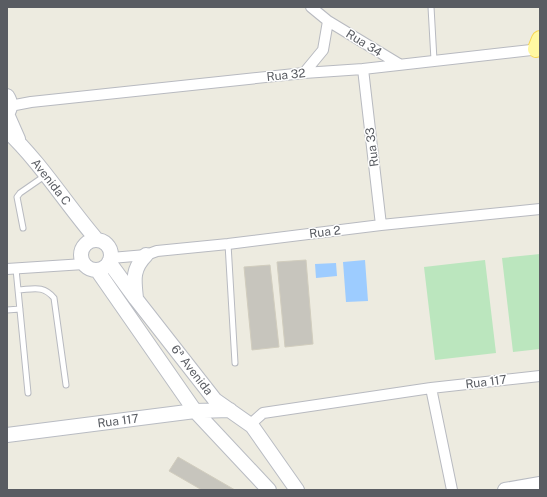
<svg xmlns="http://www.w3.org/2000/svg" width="547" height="497" font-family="'Public Sans',sans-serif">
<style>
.green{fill:#bbe6be}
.water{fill:#9dccff}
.building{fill:#c7c5bd;stroke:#d1cdbe}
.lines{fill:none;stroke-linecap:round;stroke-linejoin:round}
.lane-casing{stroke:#b8bac0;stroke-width:7}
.street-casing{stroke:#b8bac0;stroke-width:12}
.secondary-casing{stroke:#b9bcc3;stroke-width:16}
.primary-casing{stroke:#f6d550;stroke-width:18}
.lane{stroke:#fff;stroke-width:5}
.street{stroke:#fff;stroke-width:10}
.secondary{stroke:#fff;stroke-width:14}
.primary{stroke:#fff8a2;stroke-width:16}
.labels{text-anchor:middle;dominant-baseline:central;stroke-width:3;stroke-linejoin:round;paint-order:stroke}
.street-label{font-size:12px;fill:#595c62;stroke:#fff}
</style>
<rect width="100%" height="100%" fill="#edebe0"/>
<path class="green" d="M 540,254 L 540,349 L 513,352 L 502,258 Z
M 485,260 L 496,353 L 435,360 L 424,267 Z"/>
<path class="water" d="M 365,260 L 368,301 L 346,302 L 343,262 Z
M 336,263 L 337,276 L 316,278 L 315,264 Z"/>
<path class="building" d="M 306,260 L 313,344 L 285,347 L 277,262 Z
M 270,265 L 279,347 L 252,350 L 244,267 Z
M 178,457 L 235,490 L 202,490 L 169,471 Z"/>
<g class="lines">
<g class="lane-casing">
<path id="lane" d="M 431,7 L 434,60
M 23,228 L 17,197 L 20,193 L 46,175
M 228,244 L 235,363
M 16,269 L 28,393
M 18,290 C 34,289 43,285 54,298 L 66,385
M 7,310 L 20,309"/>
</g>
<g class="street-casing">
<path id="street" d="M 311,7 L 328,21 L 399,64
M 363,69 L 381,225
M 304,73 L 323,50 L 328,21
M 10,106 L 31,102 L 304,73 L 363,69 L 540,49
M 111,258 L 146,255 L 157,251 L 228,244 L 381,225 L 540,209
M 7,269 L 84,264
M 431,388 L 452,490
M 252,426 L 254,421 L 263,413 L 431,388 L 540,376"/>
</g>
<g class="secondary-casing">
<path id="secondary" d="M 7,96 C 11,102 11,108 7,114
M 7,114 L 18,139
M 7,131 C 41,163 66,204 97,240
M81 255a15 15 0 1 1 30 0a15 15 0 1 1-30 0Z
M 109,262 L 136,299 L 215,400 L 252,426 L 297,490
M 97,270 L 195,411 L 269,490
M 136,298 C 134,280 132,269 146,255
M 7,435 L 195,411 L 230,410
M 505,490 L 540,484"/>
</g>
<g class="primary-casing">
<path id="primary" d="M 536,49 L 540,39"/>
</g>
<use href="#lane" class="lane"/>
<use href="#street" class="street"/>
<use href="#secondary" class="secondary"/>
<use href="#primary" class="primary"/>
</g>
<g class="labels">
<g class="street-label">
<text transform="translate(364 43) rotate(32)">Rua 34</text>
<text transform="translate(286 75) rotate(-6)">Rua 32</text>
<text transform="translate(372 147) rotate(-97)">Rua 33</text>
<text transform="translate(51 182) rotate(52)">Avenida C</text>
<text transform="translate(325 232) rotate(-7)">Rua 2</text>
<text transform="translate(192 370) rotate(52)">6ª Avenida</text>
<text transform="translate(486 382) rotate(-7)">Rua 117</text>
<text transform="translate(118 421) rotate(-7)">Rua 117</text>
</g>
</g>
<rect width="547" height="497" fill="none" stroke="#595c62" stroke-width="16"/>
</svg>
